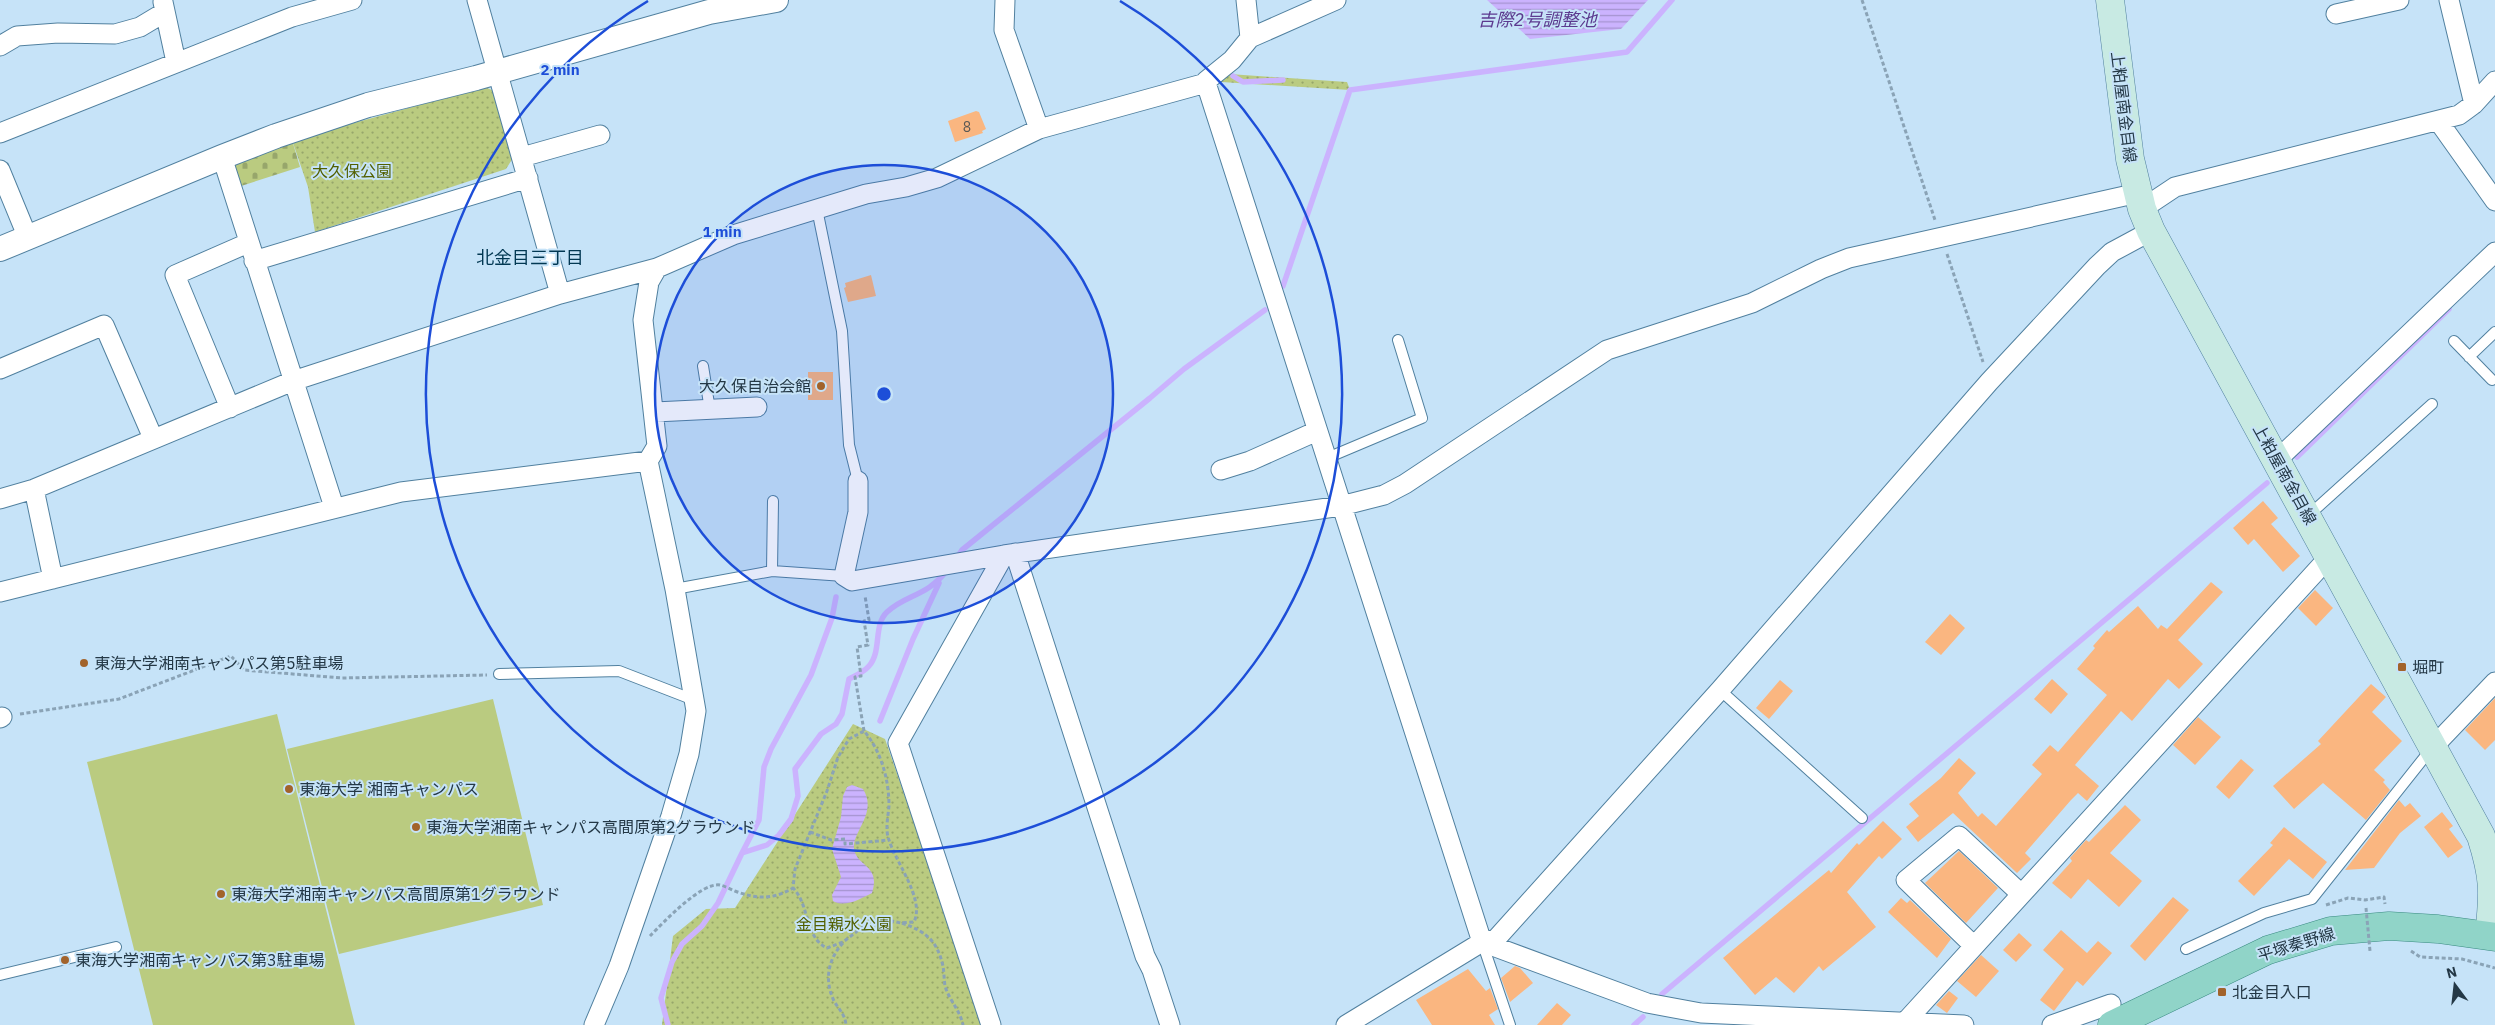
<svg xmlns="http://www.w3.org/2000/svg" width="2495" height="1025" font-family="'IBM Plex Sans','Noto Sans JP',sans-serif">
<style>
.green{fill:url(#green-dots)}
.cemetery{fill:url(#cemetery-stones)}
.pitch{fill:#bacb80}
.water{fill:url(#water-rules)}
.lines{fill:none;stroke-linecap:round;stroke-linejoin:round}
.stream{stroke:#cbb3fe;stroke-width:5.5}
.building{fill:#fab680}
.service-casing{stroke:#51809f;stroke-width:12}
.minor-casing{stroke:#51809f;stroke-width:21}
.tertiary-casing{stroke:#51809f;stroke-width:26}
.secondary-casing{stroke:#51809f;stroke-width:29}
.primary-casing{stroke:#3a8b82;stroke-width:29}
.path{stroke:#8aa3b6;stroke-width:3;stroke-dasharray:4 2.5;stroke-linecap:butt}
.service{stroke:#fff;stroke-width:10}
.minor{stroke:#fff;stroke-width:19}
.tertiary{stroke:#fff;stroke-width:24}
.secondary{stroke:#c8eae3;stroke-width:28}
.primary{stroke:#90d4c8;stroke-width:28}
.path-bridge{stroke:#8aa3b6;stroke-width:3;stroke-dasharray:4 2.5;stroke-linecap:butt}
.ring{fill:none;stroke:#1d4ed8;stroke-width:2.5}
.poi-dot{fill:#a2632b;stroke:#c6e3f8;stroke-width:2}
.labels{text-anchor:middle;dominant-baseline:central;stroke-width:4;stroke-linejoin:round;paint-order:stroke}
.number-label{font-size:14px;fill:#5a5854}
.street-label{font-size:16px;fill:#243846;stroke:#c6e3f8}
.park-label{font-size:16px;fill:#526000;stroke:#c6e3f8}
.poi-label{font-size:16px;fill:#243846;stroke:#c6e3f8;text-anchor:start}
.water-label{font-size:18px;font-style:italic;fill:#5c3a8f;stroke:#c6e3f8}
.neighbourhood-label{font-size:18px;fill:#023853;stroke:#c6e3f8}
.centre{fill:#1d4ed8;stroke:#c6e3f8;stroke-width:2.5}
.ring-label{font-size:15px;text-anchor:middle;font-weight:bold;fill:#1d4ed8;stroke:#c6e3f8;stroke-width:4;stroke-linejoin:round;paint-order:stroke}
</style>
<defs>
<pattern id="green-dots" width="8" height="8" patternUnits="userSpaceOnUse" patternTransform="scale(1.25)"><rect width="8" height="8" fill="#bacb80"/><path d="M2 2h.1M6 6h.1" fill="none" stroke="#97a66b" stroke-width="1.8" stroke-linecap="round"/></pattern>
<pattern id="cemetery-stones" width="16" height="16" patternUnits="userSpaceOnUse" patternTransform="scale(1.25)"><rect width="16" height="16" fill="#bacb80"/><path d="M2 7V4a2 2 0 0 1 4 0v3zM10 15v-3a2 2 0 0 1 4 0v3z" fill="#97a66b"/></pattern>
<pattern id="water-rules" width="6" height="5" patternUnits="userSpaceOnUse" patternTransform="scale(1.25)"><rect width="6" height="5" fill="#cbb3fe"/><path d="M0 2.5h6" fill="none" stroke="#a593cf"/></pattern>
</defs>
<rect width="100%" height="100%" fill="#c6e3f8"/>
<path class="green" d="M 1215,73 L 1347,82 L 1350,90 L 1206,81 Z
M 485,87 L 494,91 L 513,158 L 506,169 L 315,232 L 308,187 L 292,140 Z
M 853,724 L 885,739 L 984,1025 L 662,1025 L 673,936 L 706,909 L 735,908 Z"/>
<path class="cemetery" d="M 292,140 L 300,167 L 238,187 L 229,161 Z"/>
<path class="pitch" d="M 493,699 L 543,905 L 339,954 L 287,749 Z
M 277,714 L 355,1025 L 153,1025 L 87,762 Z"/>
<path class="water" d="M 1487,0 L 1648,0 L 1621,29 L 1530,39 Z
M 852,785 L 863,789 C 878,813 852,831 854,849 C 857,867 881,865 872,893 C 860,899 845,908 833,901 L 832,895 L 841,877 L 832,849 L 841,817 L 843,796 L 847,787 Z"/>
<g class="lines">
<path class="stream" d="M 1233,76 L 1243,82 L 1283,80
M 1283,286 L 1350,90 L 1627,52 L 1672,0
M 2297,457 L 2449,309
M 956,559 L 962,550 L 1150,398 L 1184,369 L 1265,310
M 880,721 L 913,639 L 939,583
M 742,853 L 759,820 L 764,767 L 771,749 L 811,675 L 832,618 L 836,597
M 1662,994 C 1863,823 2066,654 2267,483
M 668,1025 L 661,998 L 672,962 L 682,944 L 702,926 L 718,903 L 742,853 L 767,845 L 779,835 L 791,819 L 798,796 L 795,769 L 821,734 L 836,724 L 842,714 L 849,679 C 855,676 864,672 869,666 C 882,652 873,625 887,612 C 906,594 927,597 947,570
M 1634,1025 L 1643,1017"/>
</g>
<path class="building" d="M 976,111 L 979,112 L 986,129 L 982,131 L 983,133 L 955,142 L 948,121 Z
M 871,275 L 876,296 L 848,302 L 844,288 L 846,287 L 845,283 Z
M 808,372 L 833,372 L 833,400 L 808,400 Z
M 2263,501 L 2278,518 L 2271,524 L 2300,556 L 2283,572 L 2254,539 L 2248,545 L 2233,528 Z
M 2211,582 L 2223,592 L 2178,640 L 2203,664 L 2179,689 L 2168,679 L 2132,721 L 2121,711 L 2075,765 L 2099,786 L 2087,801 L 2078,793 L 2071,800 L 2025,853 L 2031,859 L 2017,873 L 1953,813 L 1918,842 L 1906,827 L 1919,816 L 1909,804 L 1941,778 L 1959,758 L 1976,773 L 1958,793 L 1978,817 L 1982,813 L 1996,826 L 2042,774 L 2032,765 L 2050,745 L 2058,752 L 2107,695 L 2077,669 L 2095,648 L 2093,646 L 2107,630 L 2109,632 L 2138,606 L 2158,629 L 2161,625 L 2167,629 Z
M 2315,590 L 2333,608 L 2316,626 L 2298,608 Z
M 1950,614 L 1965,628 L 1941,655 L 1925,642 Z
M 2052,679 L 2068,694 L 2051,714 L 2034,699 Z
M 1780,680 L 1793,691 L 1769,719 L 1756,708 Z
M 2371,684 L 2386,697 L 2372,712 L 2402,741 L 2374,770 L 2385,780 L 2383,782 L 2390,790 L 2366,820 L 2323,783 L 2294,809 L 2273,786 L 2321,744 L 2318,741 Z
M 2495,698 L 2495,740 L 2485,750 L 2465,730 Z
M 2198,717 L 2221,737 L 2195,765 L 2173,745 Z
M 2241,759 L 2254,770 L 2229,799 L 2216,787 Z
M 2399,800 L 2405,807 L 2410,803 L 2421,816 L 2400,833 L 2374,868 L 2345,870 Z
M 2125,805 L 2141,820 L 2110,853 L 2142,881 L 2119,907 L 2088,879 L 2071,899 L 2052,883 L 2072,861 L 2070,858 L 2086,840 L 2089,842 Z
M 2442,812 L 2453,826 L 2449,829 L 2463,847 L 2448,858 L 2424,827 Z
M 1883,821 L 1902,839 L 1882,859 L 1879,856 L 1847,892 L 1876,927 L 1823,971 L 1819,966 L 1794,993 L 1776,977 L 1755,995 L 1723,958 L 1829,870 L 1831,873 L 1857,843 L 1859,845 Z
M 2284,827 L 2327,862 L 2313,879 L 2289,859 L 2254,896 L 2238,881 L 2273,845 L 2270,843 Z
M 1959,851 L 1998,888 L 1966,923 L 1925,883 Z
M 2173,897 L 2189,910 L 2145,961 L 2130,946 Z
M 1901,898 L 1907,903 L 1910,900 L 1951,939 L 1937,958 L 1888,912 Z
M 2061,930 L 2087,953 L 2098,941 L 2112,953 L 2083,986 L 2077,981 L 2054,1011 L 2040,1000 L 2064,969 L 2043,950 Z
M 2019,933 L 2032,945 L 2016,962 L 2003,950 Z
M 1981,955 L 1999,971 L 1976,997 L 1957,981 Z
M 1515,966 L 1520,968 L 1533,983 L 1510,1002 L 1501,978 Z
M 1468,969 L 1486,991 L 1490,988 L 1498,1009 L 1489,1015 L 1495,1025 L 1432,1025 L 1416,1000 Z
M 1949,991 L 1958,998 L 1947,1013 L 1936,1005 Z
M 1557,1003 L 1571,1015 L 1562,1025 L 1537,1025 Z"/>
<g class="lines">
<g class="service-casing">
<path id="service" d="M 817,209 L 842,331 L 849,445 L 858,481
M 2454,341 L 2492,380
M 2469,357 L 2495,332
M 703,366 L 710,410
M 1327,458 L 1422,418 L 1398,340
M 2309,515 L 2432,404
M 772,571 L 773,501
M 675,589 L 772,571 L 844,576
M 499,674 L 619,671 L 694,700
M 1720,690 L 1862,818
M 1482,942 L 1510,1025
M 2186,949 L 2264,913 L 2312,899 L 2431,749
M 0,975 L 116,947"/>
</g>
<g class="minor-casing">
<path id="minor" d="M 477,0 L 560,294
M 1005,0 L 1004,30 L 1039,129
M 1246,0 L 1250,38
M 2449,0 L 2474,104
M 163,2 L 176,62
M 2336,14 L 2399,0
M 0,46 L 17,36 L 58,33 L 115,34 L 140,27 L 165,12
M 1206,83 L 1482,942
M 2439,122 L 2495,201
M 0,133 L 292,17 L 352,0
M 222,157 L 334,507
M 522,157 L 600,135
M 0,170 L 28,238
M 2142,209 L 2175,187 L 2459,115 L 2474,104 L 2495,81
M 254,261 L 528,178
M 0,369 L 104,325 L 153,438
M 230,408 L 175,275 L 248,243
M 655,412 L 757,407
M 2277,460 L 2495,252
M 1221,470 L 1250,461 L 1317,431
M 858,481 L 858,512 L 844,576 L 852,581 L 1004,555 L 1341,506 L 1384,495 L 1405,484 L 1607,350 L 1752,303 L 1821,269 L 1849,258 L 2138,193
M 34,489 L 53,579
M 0,499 L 34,489 L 293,381 L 560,294 L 657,268
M 1015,553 L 1145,956 L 1152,970 L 1170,1025
M 0,592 L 401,492 L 648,461
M 0,718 L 2,717
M 2434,746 L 2495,682
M 1482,942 L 1647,1003 L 1701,1013 L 1964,1025
M 1974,946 L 1906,880 L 1959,836 L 2020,893
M 1906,1021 L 2330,556
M 594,1025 L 619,966 L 671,816 L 689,754 L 696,711 L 675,589 L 648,461 L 657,446 L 643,320 L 649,282 L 657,268 L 733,235 L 866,194 L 906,187 L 937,178 L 1039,129 L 1206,83 L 1206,81 L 1232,60 L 1250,38 L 1336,0
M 991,1025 L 898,743 L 1004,555
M 1346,1025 L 1482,942 L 1496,939 L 1720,690 L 1989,382 L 2097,266 L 2112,252 L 2151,231
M 2052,1025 L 2111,1004"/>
</g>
<g class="tertiary-casing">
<path id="tertiary" d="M 0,249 L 222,157 L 276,136 L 368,105 L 476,78 L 709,12 L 776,0"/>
</g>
<g class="secondary-casing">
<path id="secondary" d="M 2110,0 L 2130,159 L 2142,209 L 2151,231 L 2481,836 C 2494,877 2494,892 2489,935"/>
</g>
<g class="primary-casing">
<path id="primary" d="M 2112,1025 L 2268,950 L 2331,931 L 2389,926 L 2438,929 L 2495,937"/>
</g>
<path class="path" d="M 1862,0 L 1935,220
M 1947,254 L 1983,362
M 20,714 L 119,699 L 231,656 L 244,670 L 342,678 L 487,675
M 864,731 L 855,677 L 861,676 L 857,647 L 868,645 L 864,621 L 869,620 L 865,596
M 810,832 L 831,840 L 845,839 L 845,844 L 889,840
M 2326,905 L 2348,898 L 2365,900 L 2384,897 L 2385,904
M 902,923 C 926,932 937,940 943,966 C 944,972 944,979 945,986 C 949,1000 960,1010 963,1025
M 650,936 C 663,923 701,882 720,885 C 725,886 730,889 735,891 C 756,899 773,900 793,888 L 795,869 L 827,791 L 838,757 L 849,739 L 864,731 C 881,751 889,779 889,806 C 888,817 885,830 889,840 C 896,863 925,899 914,922 L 901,923 L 883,919 L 868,923 L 843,942 L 827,948 C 804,937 810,905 793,888
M 843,943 C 828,959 824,980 834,1001 C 839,1010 845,1014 846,1025
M 2411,951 L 2420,957 L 2462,959 L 2495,968"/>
<use href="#service" class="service"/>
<use href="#minor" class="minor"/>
<use href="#tertiary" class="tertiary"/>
<use href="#secondary" class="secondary"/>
<use href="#primary" class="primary"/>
<path class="path-bridge" d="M 2366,908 L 2370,951"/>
</g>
<circle cx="884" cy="394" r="229" fill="#1d4ed8" fill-opacity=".12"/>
<g class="ring">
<circle cx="884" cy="394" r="229"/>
<path d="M1120 1A458 458 0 1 1 648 1"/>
</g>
<g class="poi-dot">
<circle cx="821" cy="386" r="5"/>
<circle cx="84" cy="663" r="5"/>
<rect x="2397" y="662" width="10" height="10" rx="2.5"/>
<circle cx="289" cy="789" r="5"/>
<circle cx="416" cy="827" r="5"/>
<circle cx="221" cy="894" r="5"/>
<circle cx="65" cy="960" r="5"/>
<rect x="2217" y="987" width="10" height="10" rx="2.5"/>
</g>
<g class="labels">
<g class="number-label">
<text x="967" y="127">8</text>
</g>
<g class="street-label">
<text transform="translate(2124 107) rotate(83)">上粕屋南金目線</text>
<text transform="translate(2285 474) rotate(61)">上粕屋南金目線</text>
<text transform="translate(2296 944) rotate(-17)">平塚秦野線</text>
</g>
<g class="park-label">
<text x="352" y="171">大久保公園</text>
<text x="844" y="924">金目親水公園</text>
</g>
<g class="poi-label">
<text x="811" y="386" text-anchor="end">大久保自治会館</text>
<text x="94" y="663">東海大学湘南キャンパス第5駐車場</text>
<text x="2412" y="667">堀町</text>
<text x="299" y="789">東海大学 湘南キャンパス</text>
<text x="426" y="827">東海大学湘南キャンパス高間原第2グラウンド</text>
<text x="231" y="894">東海大学湘南キャンパス高間原第1グラウンド</text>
<text x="75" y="960">東海大学湘南キャンパス第3駐車場</text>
<text x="2232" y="992">北金目入口</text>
</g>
<g class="water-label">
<text x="1537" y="19">吉際2号調整池</text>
</g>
<g class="neighbourhood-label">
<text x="530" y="257">北金目三丁目</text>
</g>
</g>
<circle cx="884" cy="394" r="8" class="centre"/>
<g class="ring-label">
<text x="560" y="75">2 min</text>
<text x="722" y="237">1 min</text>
</g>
<g transform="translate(2455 985) rotate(345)" stroke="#c6e3f8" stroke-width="4" paint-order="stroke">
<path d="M0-4L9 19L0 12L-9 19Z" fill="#243846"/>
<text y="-8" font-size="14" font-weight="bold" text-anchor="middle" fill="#243846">N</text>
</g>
</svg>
